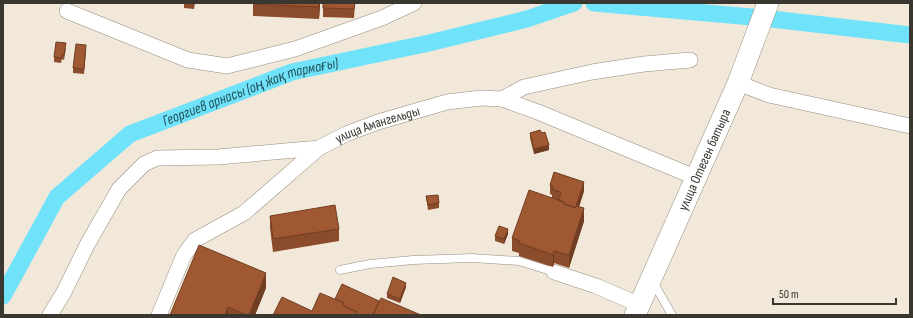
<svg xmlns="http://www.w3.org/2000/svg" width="913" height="318" font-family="'Sofia Sans Condensed',sans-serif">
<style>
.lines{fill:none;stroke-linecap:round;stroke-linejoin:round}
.canal{stroke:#70e3fa;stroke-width:17}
.service-casing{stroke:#958d7f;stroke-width:9}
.minor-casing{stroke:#958d7f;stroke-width:16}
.secondary-casing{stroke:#958d7f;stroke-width:22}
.service{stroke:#fff;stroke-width:8}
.minor{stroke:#fff;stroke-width:15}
.secondary{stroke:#fff;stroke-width:21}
.wall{fill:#8a4c2b}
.shaded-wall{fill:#703e23}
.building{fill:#a05832;stroke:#703e23}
.labels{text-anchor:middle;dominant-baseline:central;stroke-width:4;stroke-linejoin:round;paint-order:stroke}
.street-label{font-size:14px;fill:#3a3731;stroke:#f1e8d9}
.water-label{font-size:15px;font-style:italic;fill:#22545e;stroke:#f1e8d9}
</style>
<rect width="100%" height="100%" fill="#f1e8d9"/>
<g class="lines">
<g class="canal">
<path d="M 594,3 L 763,18 L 910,35"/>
<path id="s1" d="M 3,296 L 57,197 L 130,134 L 292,72 L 429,43 L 527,19 L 574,3"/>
</g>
<g class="service-casing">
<path id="service" d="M 340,270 L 370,264 L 413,260 L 472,258 L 519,261 L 554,272
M 653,282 L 672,315"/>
</g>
<g class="minor-casing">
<g id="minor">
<path d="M 67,11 L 188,60 L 227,66 L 295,49 L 382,18 L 414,3"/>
<path d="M 738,83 L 769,95 L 910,126"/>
<path d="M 502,99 L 524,87 L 592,72 L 644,64 L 690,60"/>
<path d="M 554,272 L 596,286 L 640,305"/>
<path d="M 50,315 L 64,292 L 87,245 L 119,189 L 144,164 L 157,158 L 218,157 L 319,148"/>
<path id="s2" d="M 159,315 L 184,255 L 195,240 L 244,213 L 319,148 L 346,134 L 378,122 L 447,102 L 481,98 L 502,99 L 538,112 L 697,178"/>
</g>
</g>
<g class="secondary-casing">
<g id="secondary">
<path id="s3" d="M 635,315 L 738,83 L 768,3"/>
</g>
</g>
<use href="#service" class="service"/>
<use href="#minor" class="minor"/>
<use href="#secondary" class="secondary"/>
</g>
<path class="wall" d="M 184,3 L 195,3 L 194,9 L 184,8 Z
M 253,3 L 323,3 L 323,4 L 320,4 L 319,19 L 253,16 Z
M 323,3 L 355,3 L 354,18 L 323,17 Z
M 66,48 L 64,60 L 62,59 L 61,63 L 54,62 L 54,57 Z
M 86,50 L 84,74 L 73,73 L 73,68 Z
M 530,133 L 549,150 L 534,154 L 530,138 Z
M 550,185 L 584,191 L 579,207 L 584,221 L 569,268 L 554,263 L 553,267 L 519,256 L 519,253 L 512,251 L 512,238 L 552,197 L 552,195 L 550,194 Z
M 426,196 L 439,203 L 439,208 L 428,210 Z
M 270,216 L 339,229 L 339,241 L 273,252 L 270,228 Z
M 508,234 L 504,244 L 495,241 L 495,236 Z
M 406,287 L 400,303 L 387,298 L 387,294 Z
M 266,288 L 255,315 L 170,315 Z"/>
<path class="shaded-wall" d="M 319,3 L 320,3 L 320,6 L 319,19 Z
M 549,145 L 549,150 L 534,154 L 534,149 Z
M 584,182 L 584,191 L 575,219 L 575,210 Z
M 584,208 L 584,221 L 569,268 L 569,255 Z
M 508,229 L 508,234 L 504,244 L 504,239 Z
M 554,251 L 554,263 L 553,267 L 553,255 Z
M 266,273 L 266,288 L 255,315 L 249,315 Z
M 406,283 L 406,287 L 400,303 L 400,299 Z
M 228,307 L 228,315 L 225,315 Z"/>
<path class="building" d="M 253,3 L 319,3 L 319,7 L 253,4 Z
M 323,3 L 355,3 L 354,9 L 323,8 Z
M 56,42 L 66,43 L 64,55 L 62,55 L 61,58 L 54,57 Z
M 76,44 L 86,45 L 84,69 L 73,68 Z
M 540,130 L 542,133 L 545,132 L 549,145 L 534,149 L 530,133 Z
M 554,172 L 584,182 L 576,206 L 575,208 L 564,204 L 564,202 L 559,200 L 561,192 L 552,189 L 553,186 L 550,185 Z
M 529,190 L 564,202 L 563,203 L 575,208 L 576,206 L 584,208 L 569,255 L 554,251 L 553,255 L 519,243 L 520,241 L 512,238 Z
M 438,195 L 439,203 L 428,205 L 426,196 Z
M 335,205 L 339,229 L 273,239 L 270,216 Z
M 499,226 L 508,229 L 504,239 L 495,236 Z
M 199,245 L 266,273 L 249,315 L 246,315 L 228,307 L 225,315 L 170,315 Z
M 393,277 L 406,283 L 400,299 L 387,294 Z
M 342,284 L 379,301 L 373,315 L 357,315 L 357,312 L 344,306 L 344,303 L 335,299 Z
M 320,293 L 344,303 L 343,306 L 357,312 L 355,315 L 273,315 L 282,297 L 312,311 Z
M 381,298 L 421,315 L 373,315 Z"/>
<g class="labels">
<g class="street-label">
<text stroke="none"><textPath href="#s2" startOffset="302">улица Амангельды</textPath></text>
<text stroke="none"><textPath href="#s3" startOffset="170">улица Отеген батыра</textPath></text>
</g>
<g class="water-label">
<text stroke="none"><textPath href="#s1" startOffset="337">Георгиев арнасы (оң жақ тармағы)</textPath></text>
</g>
</g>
<rect width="913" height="318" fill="none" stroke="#3a3731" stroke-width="8"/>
<path d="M773 298v6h123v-6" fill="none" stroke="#3a3731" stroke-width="2"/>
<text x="779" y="298" font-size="12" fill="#3a3731" stroke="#f1e8d9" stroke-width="3" paint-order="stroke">50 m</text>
</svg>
